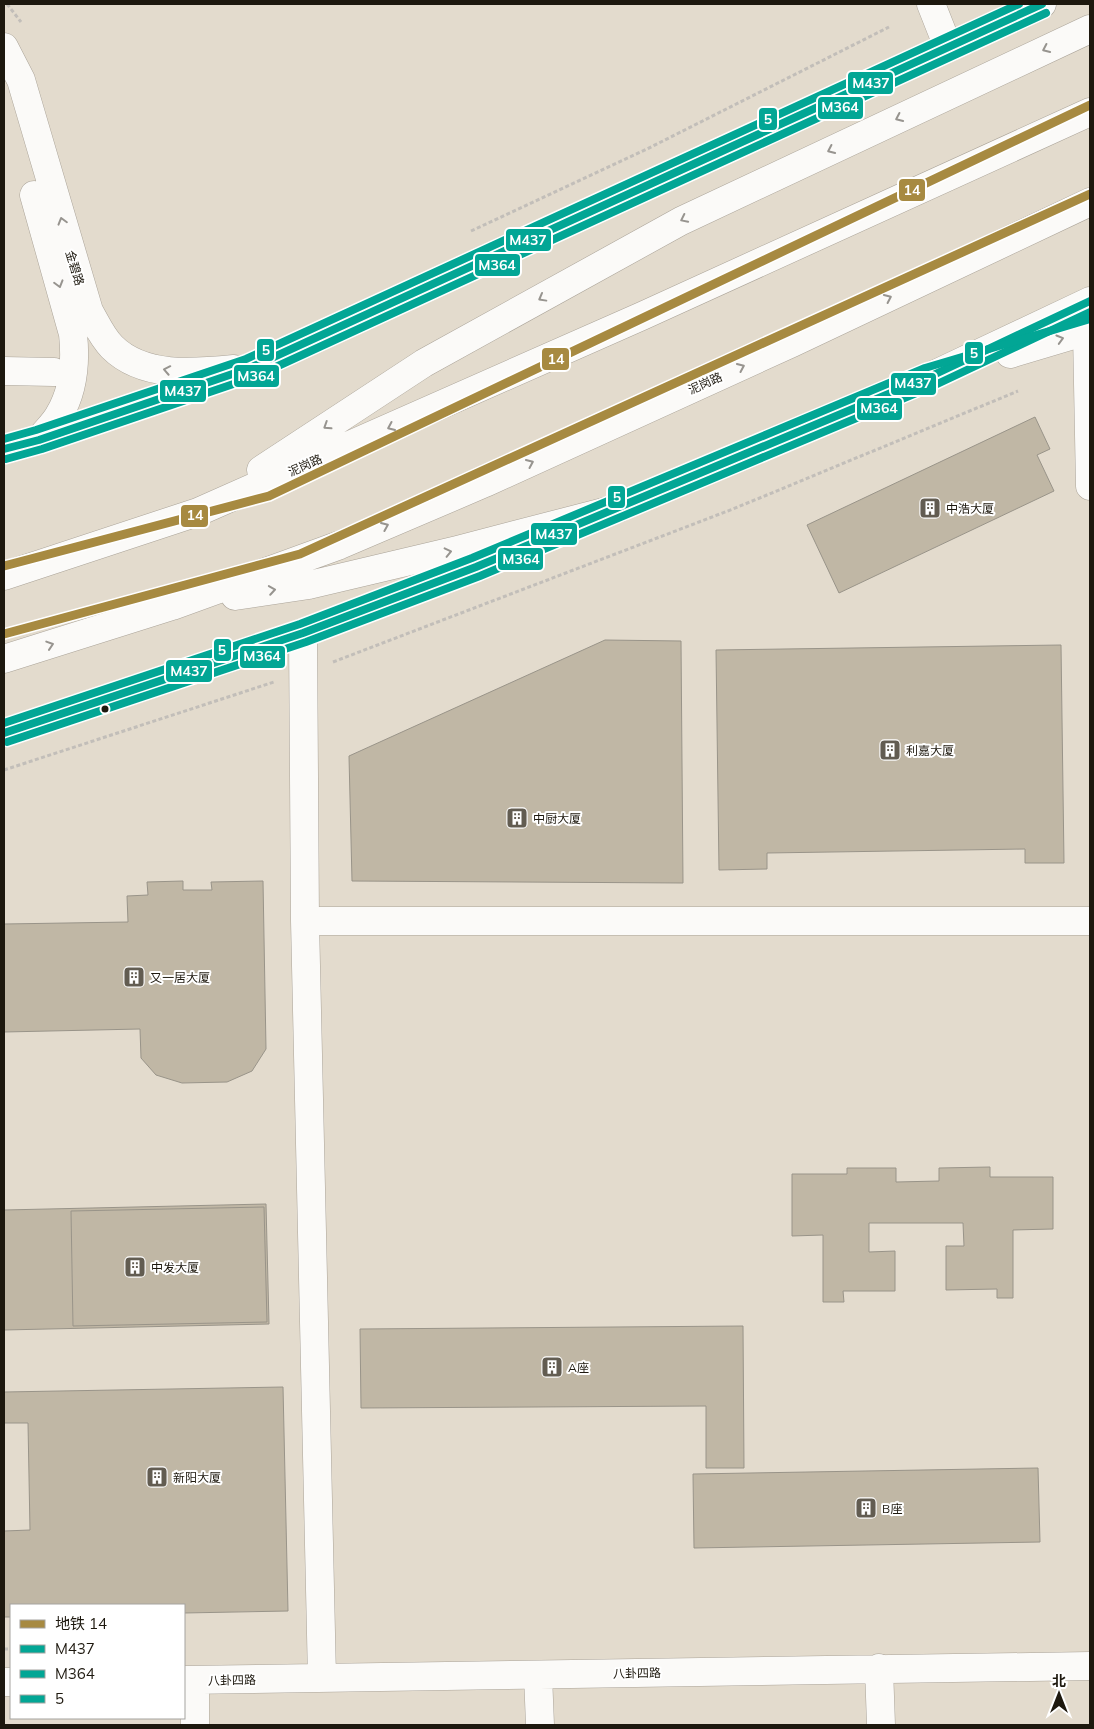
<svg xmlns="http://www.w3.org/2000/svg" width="1094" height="1729" font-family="Mulish,'Noto Sans SC',sans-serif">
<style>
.building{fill:#c0b7a5;stroke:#999489}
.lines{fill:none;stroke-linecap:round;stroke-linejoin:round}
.minor-casing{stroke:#aaa398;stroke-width:29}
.major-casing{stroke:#aaa398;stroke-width:29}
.highway-casing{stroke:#aaa398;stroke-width:29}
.path{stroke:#c2beb9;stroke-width:3;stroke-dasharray:4 2.5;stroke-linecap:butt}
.minor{stroke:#fbfaf8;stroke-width:28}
.major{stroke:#fbfaf8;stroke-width:28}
.highway{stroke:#fbfaf8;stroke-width:28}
.bus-1-casing{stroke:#fff;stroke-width:11}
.bus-2-casing{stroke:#fff;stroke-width:11}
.bus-3-casing{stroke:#fff;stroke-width:11}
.bus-1{stroke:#02a695;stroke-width:8}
.bus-2{stroke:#02a695;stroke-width:8}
.bus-3{stroke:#02a695;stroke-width:8}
.metro-1-casing{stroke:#fff;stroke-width:12}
.metro-1{stroke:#a78a41;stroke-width:9}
.oneway{stroke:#97948f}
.bus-dot{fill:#1d180e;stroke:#fff;stroke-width:2}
.labels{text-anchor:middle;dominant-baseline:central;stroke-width:4;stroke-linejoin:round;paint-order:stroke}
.street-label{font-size:12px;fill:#1d180e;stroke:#fff}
.poi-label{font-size:12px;fill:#1d180e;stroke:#fff;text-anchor:start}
.line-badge{stroke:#fff;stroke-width:2}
.badge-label{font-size:14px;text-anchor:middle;font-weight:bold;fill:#fff}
</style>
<rect width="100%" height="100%" fill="#e3dbcd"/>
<path class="building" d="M 1035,417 L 1050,449 L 1037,455 L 1054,491 L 839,593 L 807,525 Z
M 605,640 L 681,641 L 683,883 L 352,881 L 349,756 Z
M 1061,645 L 1064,863 L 1025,863 L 1025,849 L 767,853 L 767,869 L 719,870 L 716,650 Z
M 183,881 L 183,890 L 212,890 L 211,882 L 263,881 L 266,1049 L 252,1071 L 227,1082 L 182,1083 L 156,1075 L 141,1058 L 140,1029 L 4,1032 L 4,924 L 128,922 L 127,896 L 148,895 L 147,882 Z
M 990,1167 L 990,1177 L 1053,1177 L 1053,1229 L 1013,1230 L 1013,1298 L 997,1298 L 997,1289 L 946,1290 L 946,1246 L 964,1246 L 963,1223 L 869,1223 L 869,1252 L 895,1251 L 895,1291 L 843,1291 L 844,1302 L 823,1302 L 823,1235 L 792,1236 L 792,1174 L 847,1174 L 847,1168 L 896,1168 L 896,1182 L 939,1181 L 939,1168 Z
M 266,1204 L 269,1324 L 4,1330 L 4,1210 Z
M 264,1207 L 267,1322 L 73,1326 L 71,1211 Z
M 743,1326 L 744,1468 L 706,1468 L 706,1406 L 361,1408 L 360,1329 Z
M 283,1387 L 288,1611 L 184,1613 L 184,1605 L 11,1605 L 11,1617 L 4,1617 L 4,1531 L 30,1530 L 28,1423 L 4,1423 L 4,1392 Z
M 1038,1468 L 1040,1542 L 694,1548 L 693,1474 Z"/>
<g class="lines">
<g class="minor-casing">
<path id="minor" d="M 931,4 L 948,47
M 4,47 L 21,80 L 89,311 C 96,323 102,337 112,347 C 143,378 194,373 234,369
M 34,195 L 73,334 C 76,362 74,390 59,415 C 54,424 45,432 39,440
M 1087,332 L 1090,486
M 4,371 L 54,372
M 303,633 L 305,921 L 322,1678
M 305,921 L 1090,921
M 879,1668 L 881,1725
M 538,1675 L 540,1725
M 184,1680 L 1090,1666
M 195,1680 L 195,1725
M 4,1682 L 11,1682"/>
</g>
<g class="major-casing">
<path id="major" d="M 1010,354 L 1090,330
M 4,449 L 39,440 L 250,368 L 1042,4
M 4,733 L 303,633 L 476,567 L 929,377 L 1090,301"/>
</g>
<g class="highway-casing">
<path id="highway" d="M 261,470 L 424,363 L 681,221 L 1090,29
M 4,576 L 198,512 L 642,316 L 1090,112
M 235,596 L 309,585 L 457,550 L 619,508
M 4,659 L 172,606 L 340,545 L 485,483 L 792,343 L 1090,202"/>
</g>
<path class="path" d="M 7,4 L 21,22
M 471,231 L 647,149 L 889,27
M 333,662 L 733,509 L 1018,391
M 4,770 L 274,682
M 4,1649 L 11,1649"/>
<use href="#minor" class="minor"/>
<use href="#major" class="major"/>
<use href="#highway" class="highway"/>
<g class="bus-1-casing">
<path id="bus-1" d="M 4,449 L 39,440 L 250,368 L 1042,4
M 4,733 L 303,633 L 476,567 L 929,377 L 1090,301"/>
</g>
<g class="bus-2-casing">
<path id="bus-2" d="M 6,459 L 42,449 L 254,377 L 1046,13
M 7,742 L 306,642 L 480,576 L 933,386 L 1090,312"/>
</g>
<g class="bus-3-casing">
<path id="bus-3" d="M 4,439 L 36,430 L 246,359 L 1019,4
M 4,723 L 300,624 L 472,558 L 925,368 L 1087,320"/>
</g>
<use href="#bus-1" class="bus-1"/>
<use href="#bus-2" class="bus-2"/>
<use href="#bus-3" class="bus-3"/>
<g class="metro-1-casing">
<path id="metro-1" d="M 4,566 L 269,496 L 1090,105
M 4,634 L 300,554 L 1090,194"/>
</g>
<use href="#metro-1" class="metro-1"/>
</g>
<defs><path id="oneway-chevron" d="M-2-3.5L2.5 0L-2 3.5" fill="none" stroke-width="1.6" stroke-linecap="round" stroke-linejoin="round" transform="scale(1.25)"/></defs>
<g class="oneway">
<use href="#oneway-chevron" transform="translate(1046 49) rotate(155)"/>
<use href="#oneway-chevron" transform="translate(899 118) rotate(155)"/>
<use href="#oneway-chevron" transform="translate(831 150) rotate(155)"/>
<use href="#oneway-chevron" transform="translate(684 219) rotate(154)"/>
<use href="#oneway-chevron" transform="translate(62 221) rotate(-106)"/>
<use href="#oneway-chevron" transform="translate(59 284) rotate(74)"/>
<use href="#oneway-chevron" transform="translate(542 298) rotate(151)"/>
<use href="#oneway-chevron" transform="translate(888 298) rotate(-25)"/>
<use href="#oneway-chevron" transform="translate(1060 339) rotate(-16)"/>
<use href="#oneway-chevron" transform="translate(741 367) rotate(-24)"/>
<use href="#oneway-chevron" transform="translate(167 370) rotate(-169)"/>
<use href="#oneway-chevron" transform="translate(327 426) rotate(147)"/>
<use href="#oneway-chevron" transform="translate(391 427) rotate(156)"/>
<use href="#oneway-chevron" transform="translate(530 463) rotate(-24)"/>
<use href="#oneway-chevron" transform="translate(385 526) rotate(-23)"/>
<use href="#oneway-chevron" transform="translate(448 552) rotate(-13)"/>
<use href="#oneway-chevron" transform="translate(272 590) rotate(-9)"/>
<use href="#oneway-chevron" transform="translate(50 645) rotate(-18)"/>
</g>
<defs>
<g id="building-square" transform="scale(1.125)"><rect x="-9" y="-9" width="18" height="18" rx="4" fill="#625c51" stroke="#fff"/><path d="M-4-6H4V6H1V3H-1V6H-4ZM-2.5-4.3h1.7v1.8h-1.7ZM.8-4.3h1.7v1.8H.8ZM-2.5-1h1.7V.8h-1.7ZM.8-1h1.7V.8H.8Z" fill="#fff"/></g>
</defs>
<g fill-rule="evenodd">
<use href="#building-square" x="930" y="508"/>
<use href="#building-square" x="890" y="750"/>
<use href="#building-square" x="517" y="818"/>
<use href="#building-square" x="134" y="977"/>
<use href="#building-square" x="135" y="1267"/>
<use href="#building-square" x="552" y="1367"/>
<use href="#building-square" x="157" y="1477"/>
<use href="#building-square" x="866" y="1508"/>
</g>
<circle class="bus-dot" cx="105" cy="709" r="4.5"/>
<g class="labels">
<g class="street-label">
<text transform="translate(75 268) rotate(73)">金碧路</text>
<text transform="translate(705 383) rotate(-24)">泥岗路</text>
<text transform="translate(305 465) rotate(-24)">泥岗路</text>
<text transform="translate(637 1673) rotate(-1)">八卦四路</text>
<text transform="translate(232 1680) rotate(-1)">八卦四路</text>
</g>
<g class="poi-label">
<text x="946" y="508">中浩大厦</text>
<text x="906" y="750">利嘉大厦</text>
<text x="533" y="818">中厨大厦</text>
<text x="150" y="977">又一居大厦</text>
<text x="151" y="1267">中发大厦</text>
<text x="568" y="1367">A座</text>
<text x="173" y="1477">新阳大厦</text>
<text x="882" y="1508">B座</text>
</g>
</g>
<g class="line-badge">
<rect x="847" y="71" width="47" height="24" rx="5" fill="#02a695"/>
<rect x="817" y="96" width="47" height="24" rx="5" fill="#02a695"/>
<rect x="758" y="107" width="20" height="24" rx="5" fill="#02a695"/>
<rect x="898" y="178" width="28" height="24" rx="5" fill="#a78a41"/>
<rect x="505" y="228" width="47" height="24" rx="5" fill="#02a695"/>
<rect x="474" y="253" width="47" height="24" rx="5" fill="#02a695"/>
<rect x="256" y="338" width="19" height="24" rx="5" fill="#02a695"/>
<rect x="964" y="341" width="20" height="24" rx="5" fill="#02a695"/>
<rect x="541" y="347" width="29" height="24" rx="5" fill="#a78a41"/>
<rect x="233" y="364" width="47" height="24" rx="5" fill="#02a695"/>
<rect x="890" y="372" width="47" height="24" rx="5" fill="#02a695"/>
<rect x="159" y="379" width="48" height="24" rx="5" fill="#02a695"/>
<rect x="856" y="397" width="47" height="24" rx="5" fill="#02a695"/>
<rect x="607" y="485" width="19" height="24" rx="5" fill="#02a695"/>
<rect x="180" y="504" width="29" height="24" rx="5" fill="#a78a41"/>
<rect x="530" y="522" width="48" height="24" rx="5" fill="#02a695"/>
<rect x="497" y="547" width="47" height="24" rx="5" fill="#02a695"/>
<rect x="213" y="638" width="19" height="24" rx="5" fill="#02a695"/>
<rect x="239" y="645" width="47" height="24" rx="5" fill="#02a695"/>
<rect x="165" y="659" width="48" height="24" rx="5" fill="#02a695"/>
</g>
<g class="badge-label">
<text x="871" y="88">M437</text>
<text x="840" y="112">M364</text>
<text x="768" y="124">5</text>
<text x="912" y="195">14</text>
<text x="528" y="245">M437</text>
<text x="497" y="270">M364</text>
<text x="266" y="355">5</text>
<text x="974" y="358">5</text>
<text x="556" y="364">14</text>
<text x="256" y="381">M364</text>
<text x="913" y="388">M437</text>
<text x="183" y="396">M437</text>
<text x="879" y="413">M364</text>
<text x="617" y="502">5</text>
<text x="195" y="520">14</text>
<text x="554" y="539">M437</text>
<text x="521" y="564">M364</text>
<text x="222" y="655">5</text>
<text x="262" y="661">M364</text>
<text x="189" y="676">M437</text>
</g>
<rect width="1094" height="1729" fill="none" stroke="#1d180e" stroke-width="10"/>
<rect x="10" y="1604" width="175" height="115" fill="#ffffff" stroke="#a5a39f"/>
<rect x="20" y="1620" width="25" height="8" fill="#a78a41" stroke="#a5a39f"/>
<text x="55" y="1629" font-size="15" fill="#1d180e">地铁 14</text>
<rect x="20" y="1645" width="25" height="8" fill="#02a695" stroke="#a5a39f"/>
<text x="55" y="1654" font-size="15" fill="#1d180e">M437</text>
<rect x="20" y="1670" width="25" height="8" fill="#02a695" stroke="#a5a39f"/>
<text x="55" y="1679" font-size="15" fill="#1d180e">M364</text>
<rect x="20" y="1695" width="25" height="8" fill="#02a695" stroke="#a5a39f"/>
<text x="55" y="1704" font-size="15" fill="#1d180e">5</text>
<g transform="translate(1059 1694)" stroke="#ffffff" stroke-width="4" paint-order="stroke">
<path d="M0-4L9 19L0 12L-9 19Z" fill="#1d180e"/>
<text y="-8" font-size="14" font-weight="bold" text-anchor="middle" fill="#1d180e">北</text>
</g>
</svg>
